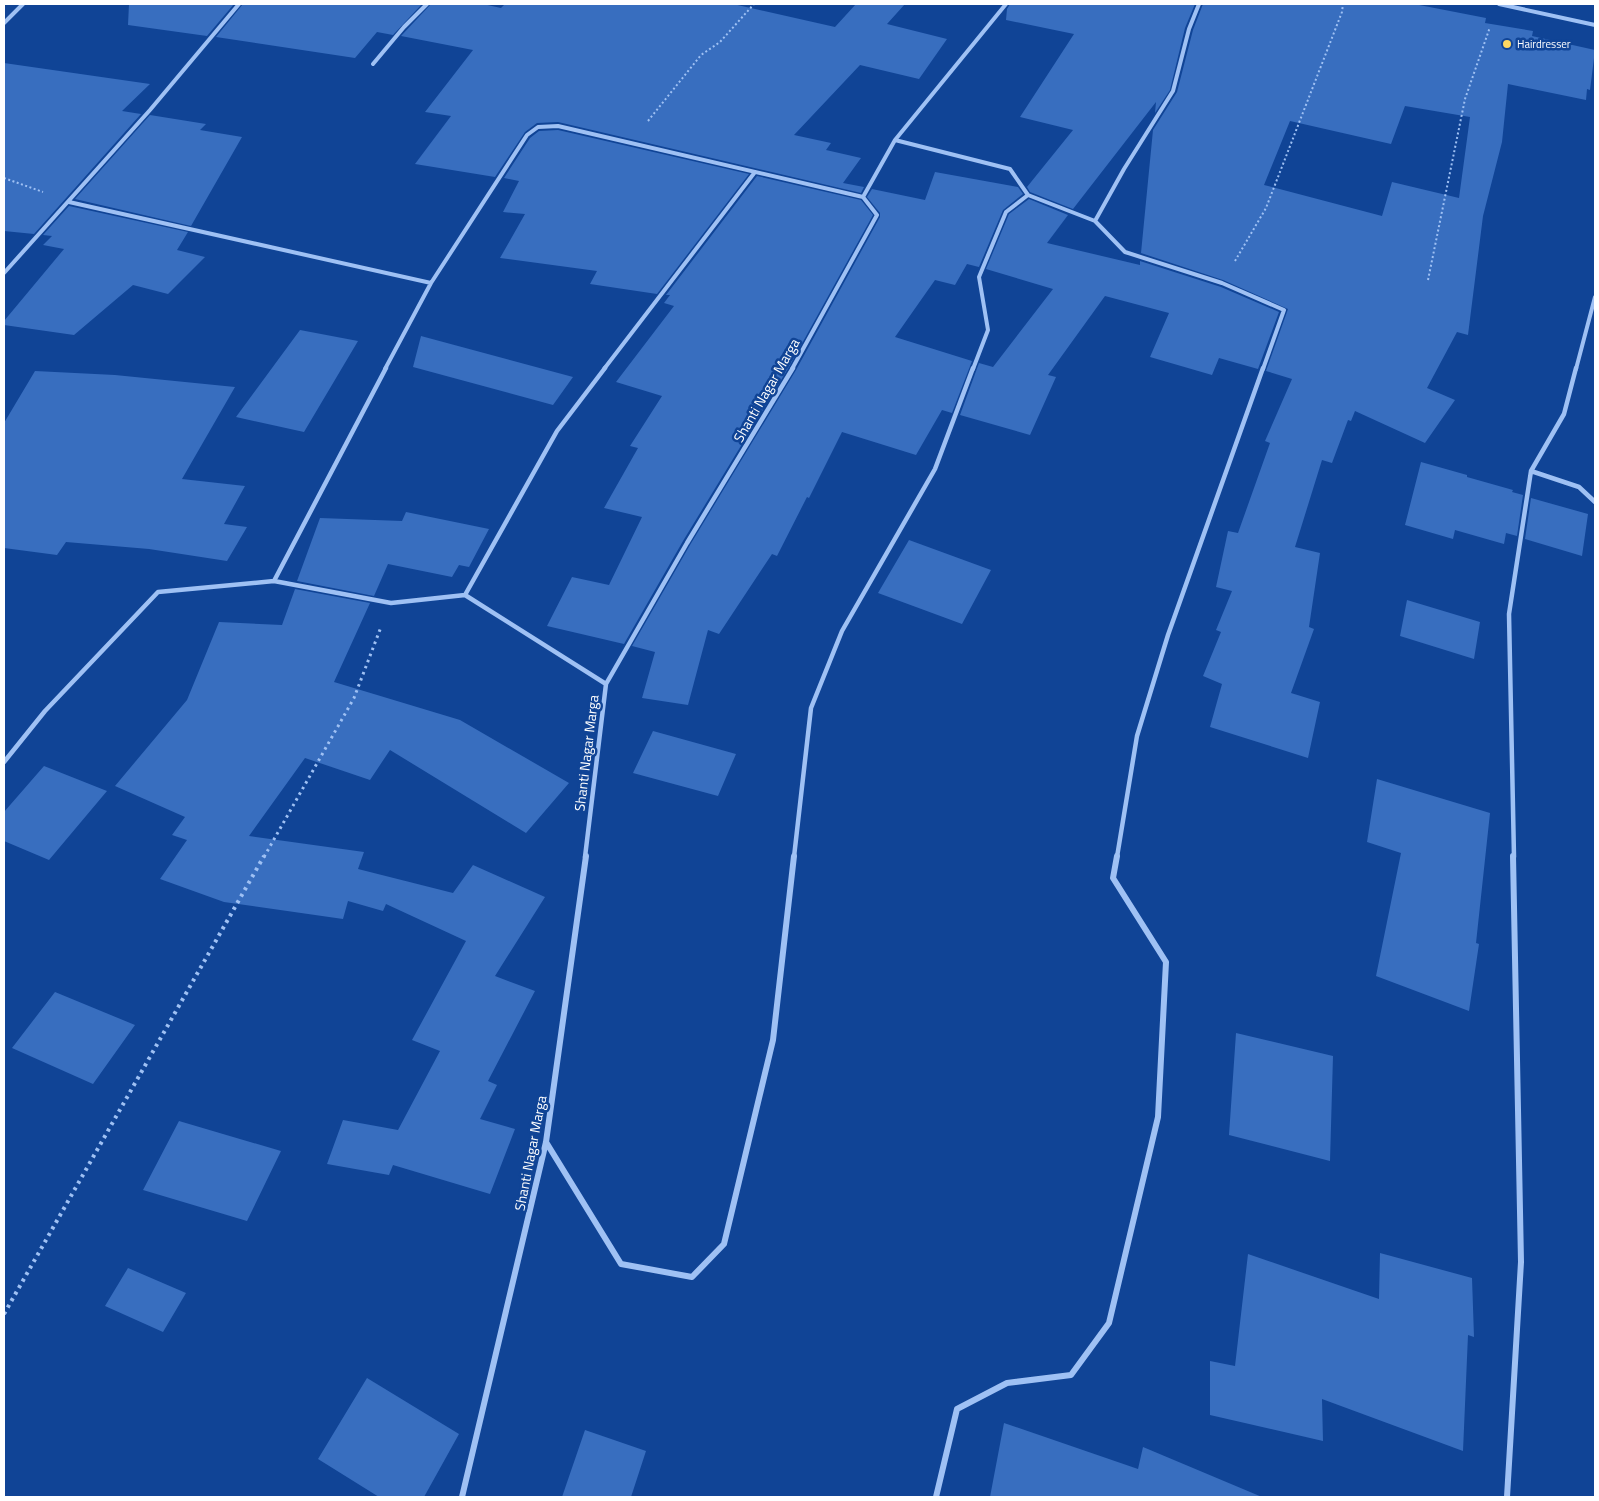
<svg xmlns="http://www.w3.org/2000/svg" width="1599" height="1501" font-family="'Titillium Web',sans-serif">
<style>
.building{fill:#386ebf;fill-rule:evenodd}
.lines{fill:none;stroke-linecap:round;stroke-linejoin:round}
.path-far2{stroke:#9fc1f4;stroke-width:2;stroke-dasharray:2 2.5;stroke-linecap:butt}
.path-far1{stroke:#9fc1f4;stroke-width:3;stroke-dasharray:2.5 4;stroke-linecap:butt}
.path{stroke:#9fc1f4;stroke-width:4;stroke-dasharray:3 4.5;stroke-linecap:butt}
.minor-far2{stroke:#9fc1f4;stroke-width:4}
.minor-far1{stroke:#9fc1f4;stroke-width:4.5}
.minor{stroke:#9fc1f4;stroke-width:6}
.poi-dot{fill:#ffd962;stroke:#104496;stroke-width:2}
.labels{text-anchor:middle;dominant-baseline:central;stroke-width:5;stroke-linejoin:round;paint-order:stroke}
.far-poi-label{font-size:11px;fill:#fff;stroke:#104496;text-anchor:start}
.street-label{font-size:14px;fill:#fff;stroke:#104496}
</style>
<rect width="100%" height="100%" fill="#104496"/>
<path class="building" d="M 129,4 L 234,4 L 207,36 L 128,25 Z
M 243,4 L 422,4 L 393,35 L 377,32 L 355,58 L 216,37 Z
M 431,4 L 483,4 L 501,8 L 505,4 L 733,4 L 835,27 L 856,4 L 905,4 L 887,24 L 947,39 L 919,79 L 860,65 L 794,135 L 831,143 L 826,150 L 861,158 L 843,183 L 864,187 L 861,193 L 558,122 L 537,123 L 525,132 L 495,177 L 415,164 L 451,116 L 425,112 L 473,50 L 401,36 Z
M 1010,4 L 1195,4 L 1185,28 L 1170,90 L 1155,113 L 1156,102 L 1073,209 L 1030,192 L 1027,187 L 1073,130 L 1020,117 L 1074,34 L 1006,20 L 1007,9 Z
M 1203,4 L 1414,4 L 1486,18 L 1485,23 L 1533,31 L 1532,36 L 1595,50 L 1590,90 L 1587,89 L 1586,100 L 1508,84 L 1502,142 L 1483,216 L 1468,335 L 1457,332 L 1427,388 L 1455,400 L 1425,443 L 1355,411 L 1351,421 L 1348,420 L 1332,463 L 1322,460 L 1295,547 L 1320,553 L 1309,627 L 1314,629 L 1291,693 L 1320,702 L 1308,758 L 1210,727 L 1222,684 L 1203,676 L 1221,632 L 1216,630 L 1232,591 L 1216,587 L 1228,531 L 1238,533 L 1270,443 L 1265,441 L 1292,379 L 1266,371 L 1288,309 L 1223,280 L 1141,253 L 1153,130 L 1177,92 L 1193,30 ZM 1405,106 L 1470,117 L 1459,198 L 1392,182 L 1382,216 L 1264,185 L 1290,121 L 1391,144 Z
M 4,63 L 150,84 L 122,111 L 141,114 L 34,234 L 4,231 Z
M 150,115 L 206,124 L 200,130 L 242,137 L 191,226 L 75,199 Z
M 558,130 L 749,174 L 657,294 L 590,284 L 597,271 L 500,258 L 525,214 L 503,212 L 519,181 L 504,178 L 530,138 L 539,131 Z
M 935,172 L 1018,187 L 1023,194 L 1003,210 L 979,267 L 967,264 L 955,285 L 935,280 L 895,337 L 972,361 L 952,413 L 942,410 L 916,455 L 842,432 L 809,498 L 807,497 L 777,556 L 772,554 L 719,634 L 708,630 L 688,705 L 642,698 L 655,652 L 632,646 L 690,545 L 796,370 L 880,217 L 880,213 L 867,197 L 872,189 L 925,200 Z
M 757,176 L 861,200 L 873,215 L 789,367 L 683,541 L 624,644 L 547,626 L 572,577 L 609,585 L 642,517 L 604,508 L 638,448 L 630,446 L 662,396 L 616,382 L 674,306 L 664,303 L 670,295 L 666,295 Z
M 1029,199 L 1068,215 L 1047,243 L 1140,265 L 1140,261 L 1221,287 L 1279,312 L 1258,369 L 1219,358 L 1212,375 L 1150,357 L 1169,313 L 1105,296 L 1048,375 L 1056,377 L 1030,435 L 960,415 L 979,363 L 993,367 L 1053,289 L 986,269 L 1009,214 Z
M 69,206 L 188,232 L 177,250 L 205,257 L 168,294 L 133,285 L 74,335 L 4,325 L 4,321 L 64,249 L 43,245 L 52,236 L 43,235 Z
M 300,330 L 358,341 L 304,432 L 236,417 Z
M 421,336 L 573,377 L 553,405 L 413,367 Z
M 35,371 L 115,375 L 235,387 L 182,479 L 245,486 L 224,524 L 247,527 L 227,561 L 149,549 L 66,542 L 57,555 L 4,548 L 4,423 Z
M 1421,462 L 1467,475 L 1467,477 L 1513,490 L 1512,492 L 1523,495 L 1517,536 L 1506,533 L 1504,544 L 1455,530 L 1453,539 L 1405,525 Z
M 1531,498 L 1588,514 L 1582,556 L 1525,539 Z
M 406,512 L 489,529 L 469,567 L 459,565 L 452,577 L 388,564 L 374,596 L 297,581 L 320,518 L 402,521 Z
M 909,540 L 991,570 L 962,624 L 878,593 Z
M 295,589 L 370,603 L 334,682 L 460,720 L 569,783 L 526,833 L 390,750 L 370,780 L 305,758 L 249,836 L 364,852 L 358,869 L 453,893 L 473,865 L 545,897 L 495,976 L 535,991 L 488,1081 L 497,1085 L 480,1119 L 515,1129 L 490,1194 L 393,1165 L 389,1175 L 327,1164 L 343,1120 L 398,1130 L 440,1051 L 412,1040 L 466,941 L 386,904 L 383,911 L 348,901 L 343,919 L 224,902 L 160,879 L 187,840 L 172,835 L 185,817 L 115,786 L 187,700 L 219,622 L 282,625 Z
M 1407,600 L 1480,622 L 1474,659 L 1400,636 Z
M 653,731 L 736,754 L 718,796 L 633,773 Z
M 44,766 L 107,791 L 49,860 L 4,841 L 4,812 Z
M 1377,779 L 1490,813 L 1476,943 L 1479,944 L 1469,1011 L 1376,976 L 1401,853 L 1367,842 Z
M 55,992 L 135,1025 L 93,1084 L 12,1048 Z
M 1236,1033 L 1333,1056 L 1330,1161 L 1229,1135 Z
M 179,1121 L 281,1151 L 247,1221 L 143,1190 Z
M 1380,1253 L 1472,1278 L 1474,1337 L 1468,1335 L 1463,1451 L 1322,1399 L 1323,1441 L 1210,1415 L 1210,1361 L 1235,1366 L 1248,1254 L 1379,1299 Z
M 128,1268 L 186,1293 L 163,1332 L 105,1306 Z
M 367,1378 L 459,1434 L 424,1497 L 379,1497 L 318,1459 Z
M 1004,1423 L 1138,1469 L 1143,1447 L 1262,1497 L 990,1497 Z
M 585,1430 L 646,1451 L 631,1497 L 562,1497 Z"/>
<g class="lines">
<path class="path-far2" d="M 648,121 L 701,55 L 720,42 L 754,4
M 4,178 L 43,192
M 1235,261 L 1266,208 L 1342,12 L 1343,4
M 1428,280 L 1465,99 L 1490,27"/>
<path class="path-far1" d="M 264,857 L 354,698 L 381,627"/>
<path class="path" d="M 4,1314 L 264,856"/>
<path class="minor-far2" d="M 1199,4 L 1189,29 L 1173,91 L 1124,169 L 1095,221 L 1125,252 L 1222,283 L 1284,310 L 1263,369
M 1499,4 L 1595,25
M 4,23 L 23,4
M 373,64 L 404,27 L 427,4
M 895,140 L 1010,169 L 1028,195 L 1095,221
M 69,202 L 431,283
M 4,273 L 150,110 L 239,4
M 385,369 L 431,283 L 527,135 L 538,127 L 558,126 L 863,197
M 604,369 L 755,172
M 792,369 L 877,215 L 863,197 L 895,140 L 1006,4
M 973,369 L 988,330 L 979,277 L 1006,212 L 1028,195
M 1576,369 L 1595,297"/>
<path class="minor-far1" d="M 1531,471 L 1579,487 L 1595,502
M 274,581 L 386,368
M 465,595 L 557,431 L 605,368
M 4,762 L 45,711 L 158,592 L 274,581 L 391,603 L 465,595 L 606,684
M 585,857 L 606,684 L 687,543 L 793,368
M 794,857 L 811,708 L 842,631 L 935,469 L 973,368
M 1117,857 L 1137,736 L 1168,635 L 1263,368
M 1514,857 L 1509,614 L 1531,471 L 1564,414 L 1576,368"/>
<path class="minor" d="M 546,1142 L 621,1264 L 692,1277 L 724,1244 L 773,1040 L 794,856
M 462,1497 L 546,1142 L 586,856
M 936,1497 L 957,1409 L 1007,1383 L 1071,1375 L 1109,1323 L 1158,1117 L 1166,962 L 1113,878 L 1117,856
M 1507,1497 L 1521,1262 L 1513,856"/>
</g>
<circle class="poi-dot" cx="1507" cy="44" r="5"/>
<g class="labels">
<g class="far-poi-label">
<text x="1517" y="44">Hairdresser</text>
</g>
<g class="street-label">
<text transform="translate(766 390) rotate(-60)">Shanti Nagar Marga</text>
<text transform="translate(586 753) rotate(-83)">Shanti Nagar Marga</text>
<text transform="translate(530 1153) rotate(-79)">Shanti Nagar Marga</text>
</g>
</g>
<rect width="1599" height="1501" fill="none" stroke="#ffffff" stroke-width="10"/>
</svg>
